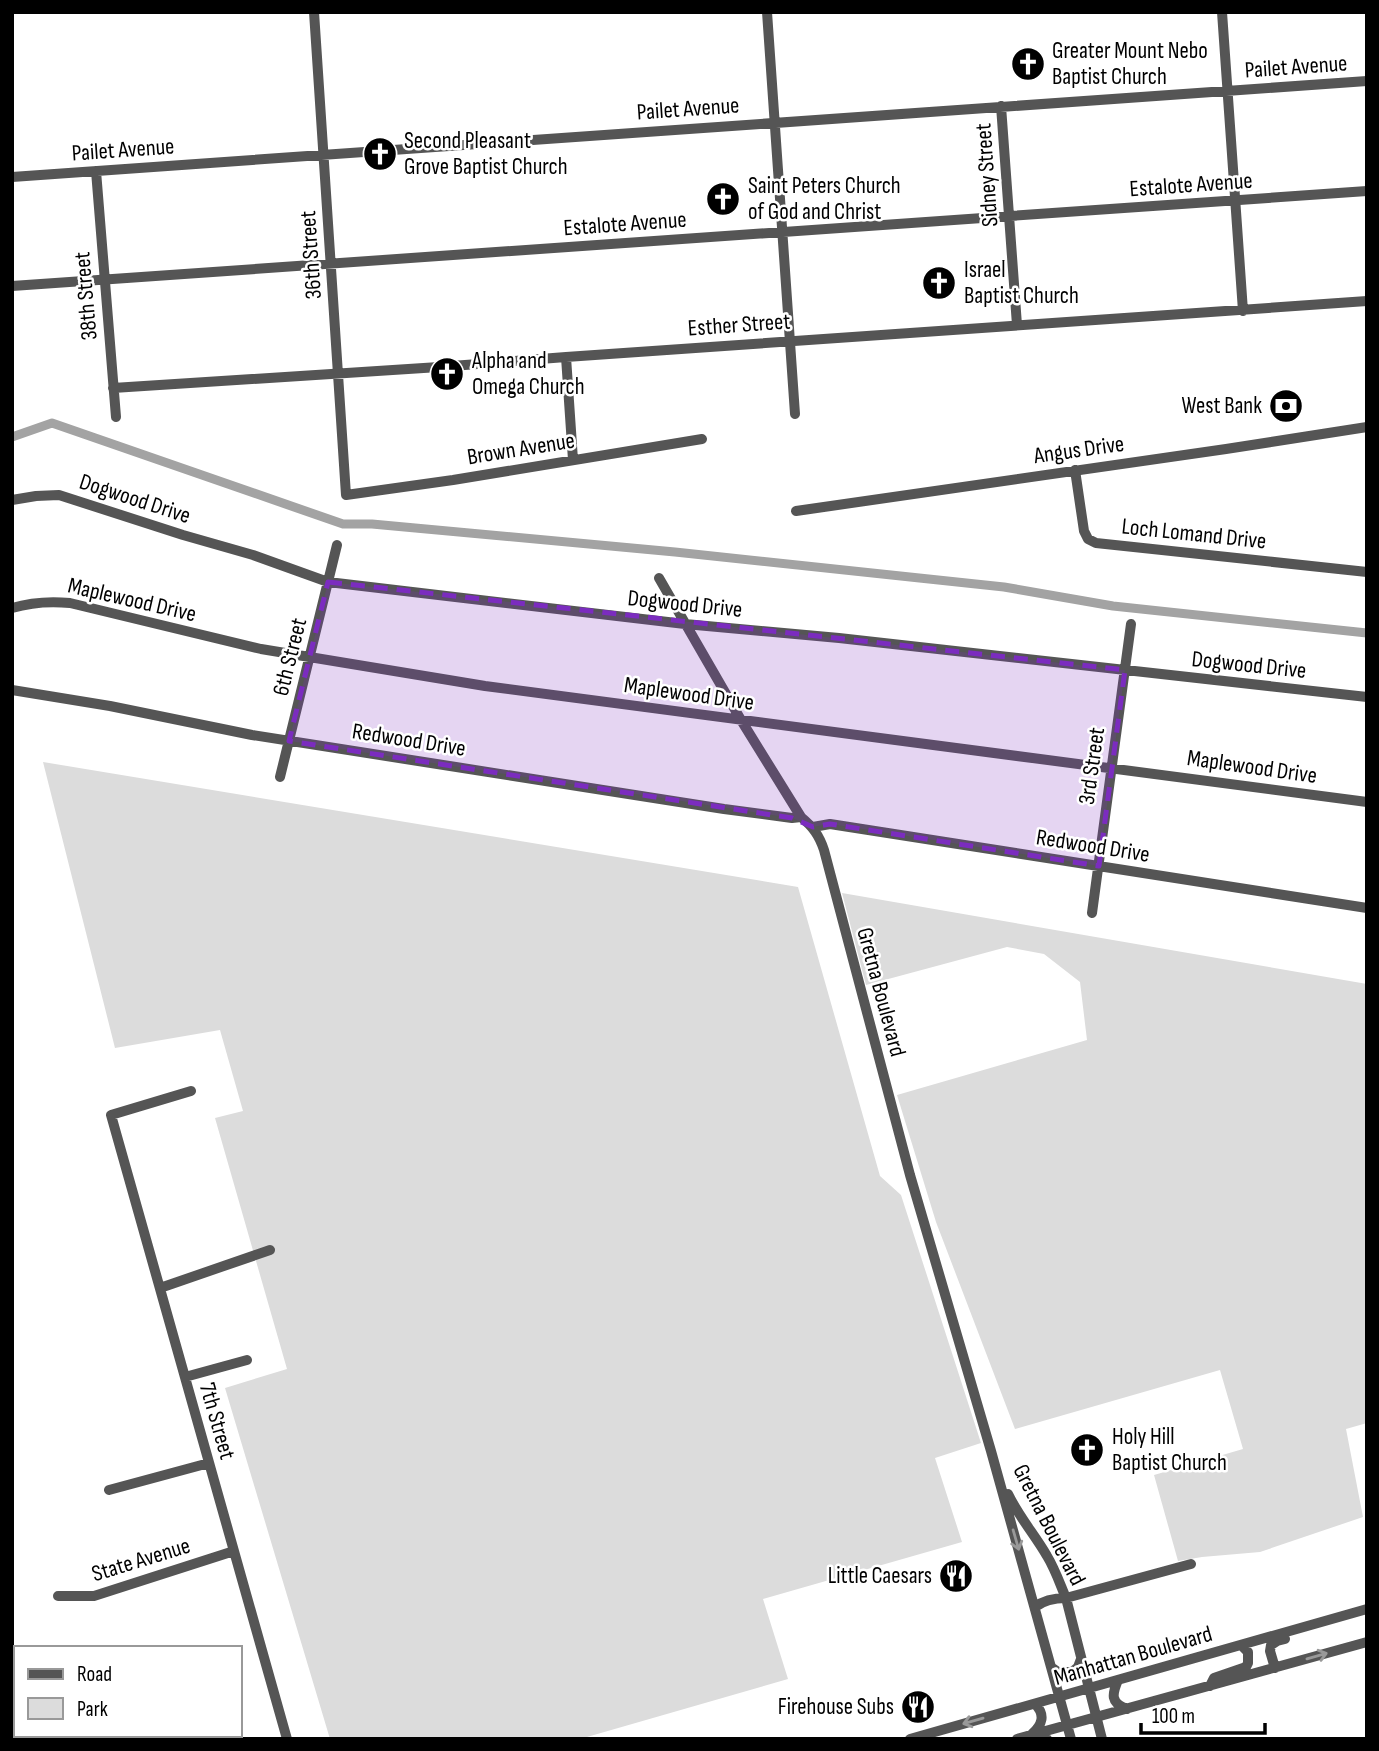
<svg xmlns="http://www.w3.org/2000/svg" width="1379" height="1751" font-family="'Sofia Sans Condensed',sans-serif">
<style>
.green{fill:#dcdcdc}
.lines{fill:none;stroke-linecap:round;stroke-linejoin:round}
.canal{stroke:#a3a3a3;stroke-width:9}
.minor{stroke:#555;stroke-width:10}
.oneway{stroke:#999}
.marked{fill:#7b2cbf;fill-opacity:0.2;stroke:#7b2cbf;stroke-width:5;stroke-dasharray:14 9;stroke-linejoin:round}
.labels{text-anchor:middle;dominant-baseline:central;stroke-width:5;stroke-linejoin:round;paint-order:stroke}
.poi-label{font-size:23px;fill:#000;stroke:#fff;text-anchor:start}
.street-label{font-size:23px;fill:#000;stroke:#fff}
</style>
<rect width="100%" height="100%" fill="#fff"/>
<path class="green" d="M 43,762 L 798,887 L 880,1176 L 901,1195 L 981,1443 L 935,1458 L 962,1542 L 763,1599 L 788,1679 L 580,1739 L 330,1739 L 225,1388 L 287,1369 L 215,1118 L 243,1111 L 220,1030 L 115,1048 Z
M 842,893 L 1367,984 L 1367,1423 L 1346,1429 L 1363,1517 L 1260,1552 L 1202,1557 L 1178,1561 L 1154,1475 L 1243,1449 L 1220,1370 L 1015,1429 L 936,1222 L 897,1095 L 1087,1040 L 1080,982 L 1044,954 L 1007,947 L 866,985 Z"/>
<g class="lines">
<path class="canal" d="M 12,437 L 52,423 L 343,524 L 372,524 L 675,552 L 1004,587 L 1113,606 L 1367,633"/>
<path class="minor" d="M 314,12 L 346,495 L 453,480 L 702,439
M 767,12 L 795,414
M 1222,12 L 1243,311
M 1001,106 L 1017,325
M 96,171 L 116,417
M 12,177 L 1367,81
M 12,286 L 1367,191
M 566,357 L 573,460
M 113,388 L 439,367 L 566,357 L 1367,301
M 1075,470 L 1084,531 L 1088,539 L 1096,543 L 1367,572
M 12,500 L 36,496 L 59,495 L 183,535 L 253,555 L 328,582 L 685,624 L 839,638 L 1367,697
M 796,511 L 1226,449 L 1367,427
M 659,578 L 741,720 L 801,817 C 813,827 819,835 824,850 L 910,1175 L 991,1451 L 1071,1739
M 12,608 C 32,602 49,601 70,603 L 261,649 L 485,686 L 1367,802
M 12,690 L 110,706 L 252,735 L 724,809 L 792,818 L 801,817
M 280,777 L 337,545
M 813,827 L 830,824 L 1367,908
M 1092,913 L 1131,624
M 191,1091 L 111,1115 L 287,1739
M 160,1288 L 270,1250
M 185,1377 L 247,1360
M 109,1490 L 209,1463
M 1008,1494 C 1019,1517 1035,1535 1047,1556 C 1055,1569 1060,1584 1066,1598 L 1102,1739
M 58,1596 L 94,1596 L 234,1551
M 1035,1607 C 1044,1600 1054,1598 1066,1598 L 1191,1564
M 1051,1667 L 1058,1672 L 1072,1672 L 1078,1667 L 1081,1659
M 1275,1668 L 1270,1651 L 1271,1645 L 1277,1641 L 1285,1639
M 1118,1680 C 1112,1694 1110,1703 1127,1709
M 1210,1686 L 1214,1678 L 1246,1667 L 1248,1663 L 1248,1652 L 1241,1645
M 1035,1704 C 1046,1715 1042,1725 1032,1734 L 1047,1739
M 910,1739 L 1367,1609
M 1017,1739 L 1367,1642"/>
</g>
<defs><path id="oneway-shaft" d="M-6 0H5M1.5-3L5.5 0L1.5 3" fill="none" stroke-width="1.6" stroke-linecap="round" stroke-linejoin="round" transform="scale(1.75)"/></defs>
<g class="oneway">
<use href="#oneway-shaft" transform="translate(1016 1540) rotate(74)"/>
<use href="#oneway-shaft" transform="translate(1317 1656) rotate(-16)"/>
<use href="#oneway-shaft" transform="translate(973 1721) rotate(164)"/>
</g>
<path class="marked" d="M 328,582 L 1125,670 L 1099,866 L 830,824 L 813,827 L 792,818 L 289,741 Z"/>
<defs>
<g id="church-disc" transform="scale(1.75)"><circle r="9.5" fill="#000" stroke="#fff"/><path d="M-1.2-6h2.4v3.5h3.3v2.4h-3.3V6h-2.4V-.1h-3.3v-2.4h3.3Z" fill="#fff"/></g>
<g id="bank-disc" transform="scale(1.75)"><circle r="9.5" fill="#000" stroke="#fff"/><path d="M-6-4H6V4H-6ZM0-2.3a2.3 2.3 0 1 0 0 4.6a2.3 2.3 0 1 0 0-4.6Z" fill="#fff"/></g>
<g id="restaurant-disc" transform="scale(1.75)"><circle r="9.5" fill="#000" stroke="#fff"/><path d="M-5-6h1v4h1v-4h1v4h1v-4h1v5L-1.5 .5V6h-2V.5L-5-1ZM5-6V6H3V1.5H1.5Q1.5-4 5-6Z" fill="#fff"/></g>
</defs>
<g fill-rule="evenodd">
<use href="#church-disc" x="1028" y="64"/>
<use href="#church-disc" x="380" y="154"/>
<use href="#church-disc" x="723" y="199"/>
<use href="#church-disc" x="939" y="283"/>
<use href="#church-disc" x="447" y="374"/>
<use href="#bank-disc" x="1286" y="406"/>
<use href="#church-disc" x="1087" y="1450"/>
<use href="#restaurant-disc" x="956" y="1576"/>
<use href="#restaurant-disc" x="918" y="1707"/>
</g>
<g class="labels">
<g class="poi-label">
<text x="1052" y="51">Greater Mount Nebo<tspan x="1052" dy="26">Baptist Church</tspan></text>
<text x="404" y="141">Second Pleasant<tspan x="404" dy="26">Grove Baptist Church</tspan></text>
<text x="748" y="186">Saint Peters Church<tspan x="748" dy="26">of God and Christ</tspan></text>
<text x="964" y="270">Israel<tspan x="964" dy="26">Baptist Church</tspan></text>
<text x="472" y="361">Alpha and<tspan x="472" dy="26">Omega Church</tspan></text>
<text x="1262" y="406" text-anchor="end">West Bank</text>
<text x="1112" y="1437">Holy Hill<tspan x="1112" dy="26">Baptist Church</tspan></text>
<text x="932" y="1576" text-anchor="end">Little Caesars</text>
<text x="894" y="1707" text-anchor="end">Firehouse Subs</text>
</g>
<g class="street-label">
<text transform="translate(1296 67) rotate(-4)">Pailet Avenue</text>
<text transform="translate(688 109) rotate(-4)">Pailet Avenue</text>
<text transform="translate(123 150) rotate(-4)">Pailet Avenue</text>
<text transform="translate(987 175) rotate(-94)">Sidney Street</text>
<text transform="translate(1191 185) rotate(-4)">Estalote Avenue</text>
<text transform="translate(625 224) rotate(-4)">Estalote Avenue</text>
<text transform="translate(311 255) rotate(-94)">36th Street</text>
<text transform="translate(86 296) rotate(-95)">38th Street</text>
<text transform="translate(739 325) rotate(-4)">Esther Street</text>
<text transform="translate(521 449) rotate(-9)">Brown Avenue</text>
<text transform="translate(1079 450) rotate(-8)">Angus Drive</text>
<text transform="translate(135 499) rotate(18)">Dogwood Drive</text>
<text transform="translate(1194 534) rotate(6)">Loch Lomand Drive</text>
<text transform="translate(132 600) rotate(13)">Maplewood Drive</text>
<text transform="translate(685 604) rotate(6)">Dogwood Drive</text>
<text transform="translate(290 657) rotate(-76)">6th Street</text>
<text transform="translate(1249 665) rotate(6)">Dogwood Drive</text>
<text transform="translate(689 694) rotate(8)">Maplewood Drive</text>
<text transform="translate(409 740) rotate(9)">Redwood Drive</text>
<text transform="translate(1092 766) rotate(-82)">3rd Street</text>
<text transform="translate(1252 767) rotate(8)">Maplewood Drive</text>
<text transform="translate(1093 846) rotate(9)">Redwood Drive</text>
<text transform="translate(881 992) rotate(75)">Gretna Boulevard</text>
<text transform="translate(217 1421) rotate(74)">7th Street</text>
<text transform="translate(1049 1525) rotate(63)">Gretna Boulevard</text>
<text transform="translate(141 1560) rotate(-17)">State Avenue</text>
<text transform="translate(1133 1656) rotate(-16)">Manhattan Boulevard</text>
</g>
</g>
<rect width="1379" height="1751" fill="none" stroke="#000000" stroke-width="28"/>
<rect x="14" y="1646" width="228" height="91" fill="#ffffff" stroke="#999999" stroke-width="2"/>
<rect x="28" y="1669" width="35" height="10" fill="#555555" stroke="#999999" stroke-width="2"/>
<text x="77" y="1681" font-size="21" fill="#000000">Road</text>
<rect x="28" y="1698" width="35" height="21" fill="#dcdcdc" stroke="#999999" stroke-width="2"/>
<text x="77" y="1716" font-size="21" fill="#000000">Park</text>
<path d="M1141 1723v10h124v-10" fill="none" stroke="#000000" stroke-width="3.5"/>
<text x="1152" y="1723" font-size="21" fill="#000000" stroke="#ffffff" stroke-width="5" paint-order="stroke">100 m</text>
</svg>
